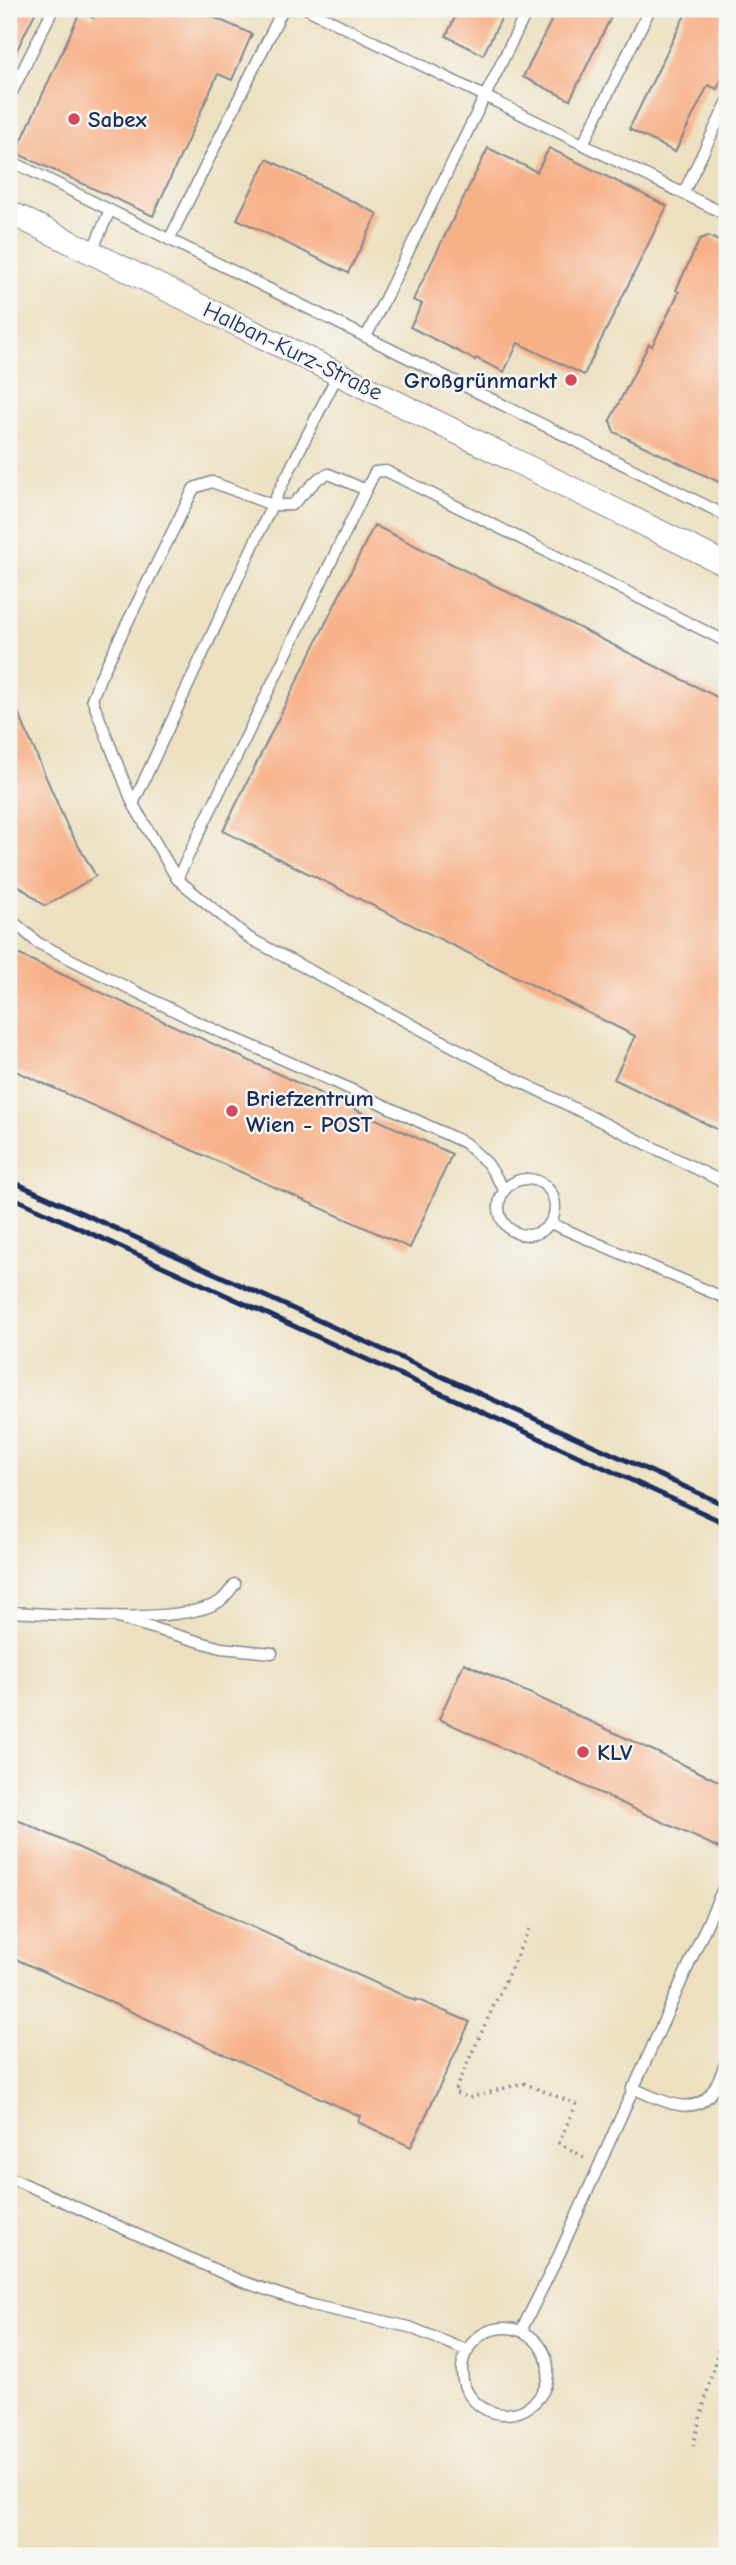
<svg xmlns="http://www.w3.org/2000/svg" width="736" height="2565" font-family="'Comic Neue',sans-serif">
<style>
.building{fill:#f7b188}
.lines{fill:none;stroke-linecap:round;stroke-linejoin:round}
.lane-casing{stroke:#84888f;stroke-width:13}
.street-casing{stroke:#84888f;stroke-width:25}
.path{stroke:#84888f;stroke-width:3.5;stroke-dasharray:2 5;stroke-linecap:butt}
.lane{stroke:#fff;stroke-width:10}
.street{stroke:#fff;stroke-width:23}
.rail{stroke:#1b2f5e;stroke-width:5}
.poi-dot{fill:#d1495b;stroke:#f6f6f2;stroke-width:2.5}
.labels{text-anchor:middle;dominant-baseline:central;stroke-width:5;stroke-linejoin:round;paint-order:stroke}
.poi-label{font-size:23px;font-weight:bold;fill:#1b2f5e;stroke:#f6f6f2;text-anchor:start}
.street-label{font-size:23px;fill:#1b2f5e;stroke:#f6f6f2}
</style>
<rect width="100%" height="100%" fill="#f6f6f2"/>
<filter id="ink" filterUnits="userSpaceOnUse"><feTurbulence type="fractalNoise" baseFrequency=".0143" numOctaves="2"/><feDisplacementMap in="SourceGraphic" scale="14" xChannelSelector="R" yChannelSelector="G"/><feConvolveMatrix kernelMatrix="1 2 1 2 8 2 1 2 1" color-interpolation-filters="sRGB"/></filter>
<filter id="wash" filterUnits="userSpaceOnUse"><feTurbulence type="fractalNoise" baseFrequency=".00686" numOctaves="4" result="noise"/><feDisplacementMap in="SourceGraphic" scale="28" xChannelSelector="R" yChannelSelector="G"/><feGaussianBlur stdDeviation="1.57" result="paint"/><feColorMatrix in="noise" values="0 0 0 0 0 0 0 0 0 0 0 0 0 0 0 0 0 1.4 0 .05"/><feComposite in="paint" operator="in"/></filter>
<g filter="url(#wash)">
<rect width="100%" height="100%" fill="#ece0c0"/>
<g id="blocks">
<path class="building" d="M 9,9 L 37,9 L 9,66 Z
M 97,9 L 195,9 L 252,34 L 232,80 L 218,74 L 153,216 L 16,153 L 80,12 L 93,18 Z
M 459,9 L 506,9 L 483,55 L 446,36 Z
M 557,9 L 615,9 L 570,100 L 523,77 Z
M 688,9 L 727,9 L 727,68 L 717,89 L 708,85 L 675,152 L 629,129 Z
M 488,148 L 537,172 L 549,148 L 667,206 L 584,375 L 518,343 L 504,372 L 476,358 L 475,360 L 410,327 L 422,304 L 413,300 Z
M 267,159 L 378,214 L 348,273 L 237,219 Z
M 708,236 L 727,245 L 727,486 L 614,432 L 610,420 L 649,344 L 652,346 L 679,292 L 676,290 L 700,239 Z
M 374,525 L 727,702 L 727,1134 L 614,1079 L 635,1036 L 223,831 Z
M 9,691 L 67,826 L 96,876 L 45,906 L 9,878 Z
M 9,950 L 452,1154 L 410,1248 L 9,1068 Z
M 464,1663 L 727,1785 L 727,1830 L 719,1848 L 439,1719 Z
M 9,1816 L 415,2001 L 416,1999 L 470,2022 L 411,2147 L 358,2122 L 360,2116 L 9,1956 Z"/>
</g>
</g>
<g filter="url(#ink)">
<use href="#blocks" fill-opacity="0" stroke="#84888f" stroke-width="2"/>
<g class="lines">
<g class="lane-casing">
<path id="lane" d="M 307,9 L 727,215
M 9,98 L 53,9
M 583,144 L 650,9
M 9,160 L 727,516
M 683,194 L 727,103
M 169,240 L 283,9
M 92,251 L 110,210
M 366,337 L 528,9
M 366,490 L 375,472 L 386,471 L 727,642
M 133,804 L 177,879 L 366,490 L 329,474 L 319,478 L 292,505 L 272,505 L 212,482 L 194,488 L 100,678 L 92,699 L 133,804 L 272,505 L 338,374
M 177,879 L 249,938 L 501,1072 L 727,1184
M 9,918 L 38,943 L 195,1021 L 339,1084 L 465,1143 L 487,1163 L 504,1189
M499 1207a28 28 0 1 1 56 0a28 28 0 1 1-56 0Z
M 550,1223 L 727,1299
M 9,1612 C 57,1614 177,1625 217,1603 C 224,1600 230,1590 235,1584
M 118,1618 L 221,1648 L 272,1653
M 632,2088 C 658,2098 694,2121 713,2090 C 719,2081 723,2069 727,2059
M 9,2177 L 238,2280 L 311,2305 L 409,2327 L 468,2351
M462 2371a43 43 0 1 1 86 0a43 43 0 1 1-86 0Z
M 521,2331 L 559,2255 L 725,1884"/>
</g>
<g class="street-casing">
<path id="street" d="M 9,212 L 727,565"/>
</g>
<path class="path" d="M 529,1929 L 454,2092 L 469,2098 L 523,2083 L 576,2104 L 559,2143 L 584,2157
M 693,2446 L 727,2316"/>
<use href="#lane" class="lane"/>
<use href="#street" class="street"/>
<path class="rail" d="M 9,1180 L 727,1506
M 9,1196 L 727,1524"/>
</g>
</g>
<g class="poi-dot">
<circle cx="74" cy="119" r="7"/>
<circle cx="571" cy="380" r="7"/>
<circle cx="232" cy="1111" r="7"/>
<circle cx="583" cy="1752" r="7"/>
</g>
<g class="labels">
<g class="poi-label">
<text x="88" y="119">Sabex</text>
<text x="557" y="380" text-anchor="end">Großgrünmarkt</text>
<text x="246" y="1098">Briefzentrum<tspan x="246" dy="26">Wien - POST</tspan></text>
<text x="597" y="1752">KLV</text>
</g>
<g class="street-label">
<text transform="translate(293 351) rotate(26)">Halban-Kurz-Straße</text>
</g>
</g>
<rect width="736" height="2565" fill="none" stroke="#f6f6f2" stroke-width="35"/>
</svg>
